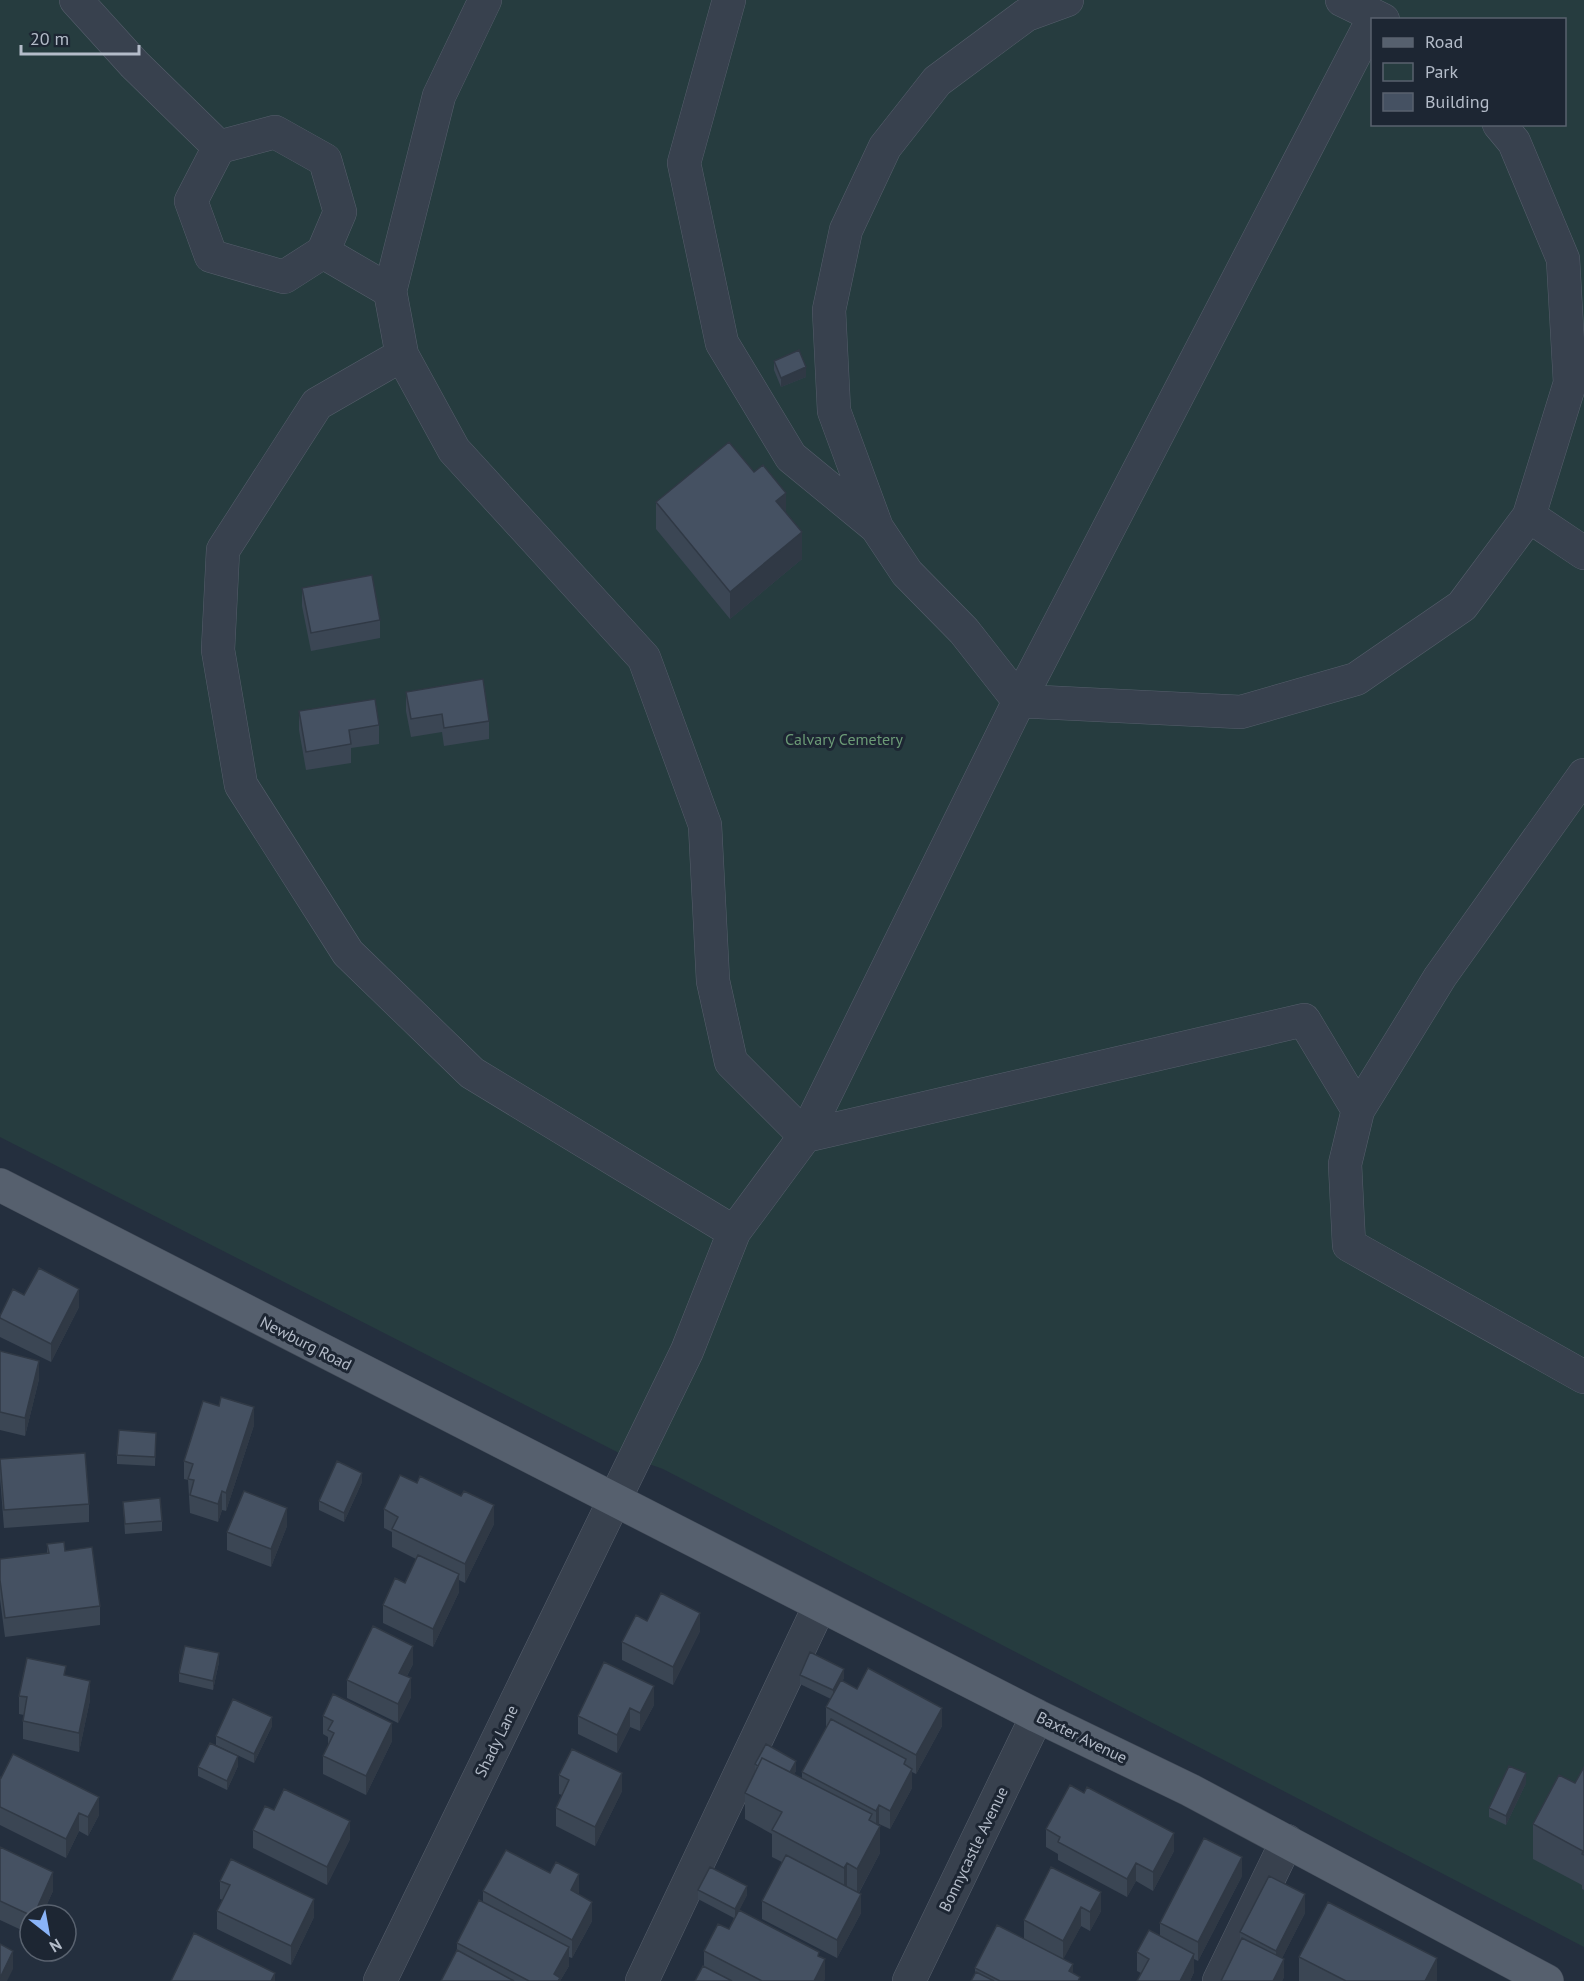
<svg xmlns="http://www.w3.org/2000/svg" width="1584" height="1981" font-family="'PT Sans',sans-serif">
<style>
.green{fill:#263c3f;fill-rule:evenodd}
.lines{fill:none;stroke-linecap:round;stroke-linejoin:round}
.minor-casing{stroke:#565f6c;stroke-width:34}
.major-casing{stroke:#414a57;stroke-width:34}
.minor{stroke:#38414e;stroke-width:33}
.major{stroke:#56606e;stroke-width:33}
.wall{fill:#3b4654}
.shaded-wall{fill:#303945}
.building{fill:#455162;stroke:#303945;stroke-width:1.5}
.labels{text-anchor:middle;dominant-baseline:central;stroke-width:6;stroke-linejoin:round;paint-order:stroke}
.park-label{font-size:16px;fill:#6b9a76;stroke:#1d2633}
.street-label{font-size:16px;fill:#b4bcc9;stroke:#1d2633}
</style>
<rect width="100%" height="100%" fill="#242f3e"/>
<path class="green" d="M 0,0 L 1584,0 L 1584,1947 L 663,1469 L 621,1454 L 0,1137 ZM 1372,20 L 1564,20 L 1564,124 L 1372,124 Z"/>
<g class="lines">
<g class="minor-casing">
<path id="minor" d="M 76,0 L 134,64 L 219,147
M 485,0 L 439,96 L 390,291 L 402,355 L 454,450 L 644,658 L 705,825 L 713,981 L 731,1062 L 805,1136 L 1019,701 L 1372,21
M 729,0 L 684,163 L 722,343 L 791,457 L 875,526
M 1067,0 L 1026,15 L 937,81 L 885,147 L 846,230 L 829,310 L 834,411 L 877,528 L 907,573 L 964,631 L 1019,701 L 1241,712 L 1356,679 L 1462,606 L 1529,516 L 1570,383 L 1563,259 L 1514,142 L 1499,124
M 1342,0 L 1383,20
M 275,132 L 325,160 L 340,212 L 323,252 L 284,277 L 211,256 L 191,201 L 219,147 Z
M 323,252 L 390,291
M 402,355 L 317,404 L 223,550 L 218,650 L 241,785 L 348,953 L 472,1073 L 734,1232
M 1529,516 L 1584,553
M 1358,1110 L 1440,977 L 1584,775
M 380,1981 L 687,1351 L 734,1232 L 805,1136 L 1304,1020 L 1358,1110 L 1345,1164 L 1349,1245 L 1584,1377
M 642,1981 L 820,1605
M 909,1981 L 1037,1716
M 1219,1981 L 1287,1841"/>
</g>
<g class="major-casing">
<path id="major" d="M 0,1185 L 1037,1716 L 1190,1790 L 1547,1981"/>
</g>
<use href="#minor" class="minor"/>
<use href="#major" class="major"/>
</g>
<path class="wall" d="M 774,361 L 806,377 L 781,387 L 774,370 Z
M 656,502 L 786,513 L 802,559 L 730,619 L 656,529 Z
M 302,588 L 380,620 L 380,638 L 311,651 L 302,606 Z
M 406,692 L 489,721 L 489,739 L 444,746 L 442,732 L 411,737 L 406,711 Z
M 299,711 L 379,725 L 379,744 L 351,748 L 351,763 L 306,770 L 299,730 Z
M 24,1295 L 79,1307 L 51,1362 L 0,1337 L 0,1316 Z
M 0,1351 L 39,1379 L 25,1436 L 0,1430 Z
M 254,1425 L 226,1511 L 222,1510 L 218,1522 L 190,1513 L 188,1480 L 184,1479 L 184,1461 Z
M 156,1433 L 155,1466 L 117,1464 L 117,1455 Z
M 0,1459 L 89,1504 L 89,1522 L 4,1528 L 0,1477 Z
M 362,1482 L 344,1522 L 319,1510 L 319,1501 Z
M 123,1502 L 162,1521 L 162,1531 L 125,1534 Z
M 384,1509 L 494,1524 L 465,1583 L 459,1580 L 459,1592 L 433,1647 L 383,1623 L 383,1605 L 405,1583 L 416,1559 L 392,1547 L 392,1532 L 384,1528 Z
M 287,1526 L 271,1567 L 227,1550 L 227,1532 Z
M 47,1544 L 65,1551 L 100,1606 L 100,1625 L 5,1637 L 0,1599 L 0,1559 L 47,1553 Z
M 647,1621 L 700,1631 L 673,1685 L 622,1660 L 622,1642 Z
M 219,1662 L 213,1690 L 179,1682 L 179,1673 Z
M 413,1664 L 407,1676 L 411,1697 L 398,1723 L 347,1698 L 347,1680 Z
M 800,1675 L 844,1678 L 842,1681 L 857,1689 L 942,1726 L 916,1774 L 912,1772 L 912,1788 L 890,1829 L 879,1824 L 878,1825 L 880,1853 L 859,1893 L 861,1913 L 837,1958 L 762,1919 L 762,1901 L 782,1862 L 772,1857 L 772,1834 L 745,1819 L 745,1793 L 755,1773 L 755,1764 L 796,1771 L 794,1774 L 802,1779 L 802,1772 L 827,1726 L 826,1726 L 826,1707 L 831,1699 L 800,1684 Z
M 66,1676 L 90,1700 L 79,1752 L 23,1739 L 23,1721 L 24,1715 L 19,1714 L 19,1696 Z
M 654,1705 L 640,1731 L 630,1727 L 617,1753 L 578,1734 L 578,1716 Z
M 323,1716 L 392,1741 L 366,1795 L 323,1774 L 323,1756 L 328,1746 L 328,1737 L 323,1734 Z
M 272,1726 L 254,1763 L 216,1745 L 216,1736 Z
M 238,1766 L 227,1790 L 198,1776 L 198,1767 Z
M 1584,1767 L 1584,1890 L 1582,1889 L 1582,1885 L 1533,1859 L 1533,1824 L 1575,1783 Z
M 559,1775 L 622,1791 L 595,1846 L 556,1826 L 556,1808 L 562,1795 L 559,1794 Z
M 0,1777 L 99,1815 L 88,1836 L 79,1831 L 66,1858 L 0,1825 Z
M 1526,1783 L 1506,1825 L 1489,1817 L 1489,1808 Z
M 274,1810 L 350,1839 L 327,1885 L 253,1848 L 253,1830 Z
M 1046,1829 L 1174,1851 L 1153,1891 L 1136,1881 L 1127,1897 L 1058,1860 L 1058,1854 L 1046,1847 Z
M 0,1847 L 53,1891 L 42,1915 L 30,1915 L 30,1934 L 0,1920 Z
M 1051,1867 L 1101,1911 L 1090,1931 L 1081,1926 L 1063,1959 L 1073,1973 L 1080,1981 L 971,1981 L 975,1975 L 975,1968 L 1024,1939 L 1024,1920 Z
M 1242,1876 L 1198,1961 L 1194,1959 L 1194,1972 L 1190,1981 L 1137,1981 L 1141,1973 L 1137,1971 L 1137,1952 L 1160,1936 L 1160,1923 Z
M 220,1881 L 314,1917 L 291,1965 L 217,1929 L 217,1911 L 223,1900 L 220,1899 Z
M 698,1890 L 747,1895 L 739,1910 L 819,1957 L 825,1978 L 824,1981 L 695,1981 L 704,1966 L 704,1951 L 729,1929 L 734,1918 L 698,1899 Z
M 483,1891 L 579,1893 L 578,1894 L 592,1921 L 572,1958 L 569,1957 L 569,1966 L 560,1981 L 441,1981 L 457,1951 L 457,1943 L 483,1902 Z
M 1305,1913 L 1282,1958 L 1284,1977 L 1282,1981 L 1221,1981 L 1240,1943 L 1240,1932 Z
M 1299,1957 L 1437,1981 L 1299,1981 Z"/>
<path class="shaded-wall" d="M 806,367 L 806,377 L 781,387 L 781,378 Z
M 786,493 L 786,520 L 776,501 Z
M 802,532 L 802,559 L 730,619 L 730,592 Z
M 79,1289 L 79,1307 L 51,1362 L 51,1344 Z
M 39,1361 L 39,1379 L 25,1436 L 25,1418 Z
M 254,1407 L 254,1425 L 226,1511 L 226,1493 Z
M 362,1473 L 362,1482 L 344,1522 L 344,1513 Z
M 222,1491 L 222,1510 L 218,1522 L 218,1504 Z
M 494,1505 L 494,1524 L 465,1583 L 465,1564 Z
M 287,1508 L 287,1526 L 271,1567 L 271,1549 Z
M 459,1574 L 459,1592 L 433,1647 L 433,1629 Z
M 700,1613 L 700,1631 L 673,1685 L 673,1667 Z
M 413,1646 L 413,1664 L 399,1691 L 399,1673 Z
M 219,1653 L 219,1662 L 213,1690 L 213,1681 Z
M 844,1669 L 844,1678 L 833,1700 L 833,1690 Z
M 411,1678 L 411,1697 L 398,1723 L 398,1704 Z
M 90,1681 L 90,1700 L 79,1752 L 79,1733 Z
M 654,1686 L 654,1705 L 640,1731 L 640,1713 Z
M 630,1708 L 630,1727 L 617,1753 L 617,1735 Z
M 942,1708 L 942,1726 L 916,1774 L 916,1755 Z
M 272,1717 L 272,1726 L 254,1763 L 254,1754 Z
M 392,1723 L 392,1741 L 366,1795 L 366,1776 Z
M 238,1756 L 238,1766 L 227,1790 L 227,1781 Z
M 796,1761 L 796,1771 L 785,1790 L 785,1781 Z
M 912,1769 L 912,1788 L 890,1829 L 890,1811 Z
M 622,1773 L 622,1791 L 595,1846 L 595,1827 Z
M 1526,1773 L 1526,1783 L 1506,1825 L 1506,1816 Z
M 99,1797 L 99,1815 L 88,1836 L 88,1817 Z
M 879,1805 L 879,1824 L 876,1829 L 876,1811 Z
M 79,1813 L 79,1831 L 66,1858 L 66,1839 Z
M 350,1821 L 350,1839 L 327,1885 L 327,1867 Z
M 880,1826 L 880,1853 L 857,1896 L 857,1869 Z
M 1174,1833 L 1174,1851 L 1153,1891 L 1153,1872 Z
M 1242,1857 L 1242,1876 L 1198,1961 L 1198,1942 Z
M 847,1863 L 847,1890 L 844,1895 L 844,1868 Z
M 1136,1863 L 1136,1881 L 1127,1897 L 1127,1879 Z
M 53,1872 L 53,1891 L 42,1915 L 34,1915 Z
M 579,1874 L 579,1893 L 571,1908 L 571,1890 Z
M 747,1886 L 747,1895 L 735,1919 L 735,1909 Z
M 1101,1892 L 1101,1911 L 1090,1931 L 1090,1912 Z
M 861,1894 L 861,1913 L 837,1958 L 837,1940 Z
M 1305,1894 L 1305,1913 L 1276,1970 L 1276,1951 Z
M 314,1899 L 314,1917 L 291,1965 L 291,1946 Z
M 592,1902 L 592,1921 L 572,1958 L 572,1940 Z
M 1081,1907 L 1081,1926 L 1063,1960 L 1063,1941 Z
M 569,1947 L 569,1966 L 560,1981 L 554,1981 L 554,1974 Z
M 13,1951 L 13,1969 L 7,1981 L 0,1981 L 0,1978 Z
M 1194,1954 L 1194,1972 L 1190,1981 L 1180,1981 Z
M 1437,1958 L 1437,1981 L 1425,1981 Z
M 825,1959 L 825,1978 L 824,1981 L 814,1981 Z
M 1284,1959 L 1284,1977 L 1282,1981 L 1273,1981 Z
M 1073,1964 L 1073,1981 L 1069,1971 Z
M 275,1973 L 275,1981 L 271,1981 Z"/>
<path class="building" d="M 799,350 L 806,367 L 781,378 L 774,361 Z
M 729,442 L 754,472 L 763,465 L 786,493 L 776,501 L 802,532 L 730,592 L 656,502 Z
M 372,575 L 380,620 L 311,633 L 302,588 Z
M 483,679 L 489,721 L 444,728 L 442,714 L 411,719 L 406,692 Z
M 375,699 L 379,725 L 349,730 L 351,744 L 306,752 L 299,711 Z
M 39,1268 L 79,1289 L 51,1344 L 0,1318 L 0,1316 L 13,1289 L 24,1295 Z
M 0,1351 L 39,1361 L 25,1418 L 0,1412 Z
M 221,1397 L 254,1407 L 226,1493 L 222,1491 L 218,1504 L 190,1495 L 194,1480 L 188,1479 L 193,1464 L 184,1461 L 203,1401 L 219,1406 Z
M 119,1430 L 156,1433 L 155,1457 L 117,1455 Z
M 85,1453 L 89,1504 L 4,1510 L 0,1459 Z
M 337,1461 L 362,1473 L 344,1513 L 319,1501 Z
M 400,1475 L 417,1483 L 420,1476 L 461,1496 L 464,1491 L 494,1505 L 465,1564 L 392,1529 L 398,1517 L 384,1509 Z
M 244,1491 L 287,1508 L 271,1549 L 227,1532 Z
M 160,1498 L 162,1521 L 125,1524 L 123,1502 Z
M 64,1542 L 65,1551 L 92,1547 L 100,1606 L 5,1618 L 0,1580 L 0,1559 L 49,1553 L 47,1544 Z
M 418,1555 L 459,1574 L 433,1629 L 383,1605 L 395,1578 L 405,1583 Z
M 661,1593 L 700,1613 L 673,1667 L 622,1642 L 636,1615 L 647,1621 Z
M 373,1626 L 413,1646 L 399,1673 L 411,1678 L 398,1704 L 347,1680 Z
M 185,1646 L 219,1653 L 213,1681 L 179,1673 Z
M 810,1652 L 844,1669 L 833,1690 L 800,1675 Z
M 27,1658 L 66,1666 L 64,1675 L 90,1681 L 79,1733 L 23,1721 L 27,1697 L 19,1696 Z
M 604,1662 L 654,1686 L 640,1713 L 630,1708 L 617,1735 L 578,1716 Z
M 868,1668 L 942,1708 L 916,1755 L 826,1707 L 841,1680 L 857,1689 Z
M 333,1694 L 392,1723 L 366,1776 L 323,1756 L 334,1733 L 328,1730 L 333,1721 L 323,1716 Z
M 233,1699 L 272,1717 L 254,1754 L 216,1736 Z
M 831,1719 L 906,1759 L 904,1764 L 912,1769 L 890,1811 L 879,1805 L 876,1811 L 802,1772 Z
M 210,1743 L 238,1756 L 227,1781 L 198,1767 Z
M 766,1744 L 796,1761 L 790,1772 L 762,1758 L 758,1766 L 755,1764 Z
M 572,1749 L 622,1773 L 595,1827 L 556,1808 L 569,1780 L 559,1775 Z
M 13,1754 L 99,1797 L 88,1817 L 79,1813 L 66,1839 L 0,1807 L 0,1777 L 1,1778 Z
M 762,1758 L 872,1814 L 869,1820 L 880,1826 L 857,1869 L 847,1863 L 844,1868 L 772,1830 L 782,1812 L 745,1793 Z
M 1509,1766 L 1526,1773 L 1506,1816 L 1489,1808 Z
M 1584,1767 L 1584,1855 L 1582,1854 L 1583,1851 L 1533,1824 L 1559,1775 L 1575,1783 Z
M 1070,1785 L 1084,1793 L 1087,1787 L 1174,1833 L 1153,1872 L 1136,1863 L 1127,1879 L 1058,1842 L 1060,1837 L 1046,1829 Z
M 284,1789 L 350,1821 L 327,1867 L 253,1830 L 265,1806 L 274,1810 Z
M 1204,1838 L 1242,1857 L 1198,1942 L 1160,1923 Z
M 0,1847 L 53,1872 L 34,1915 L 30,1915 L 0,1901 Z
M 506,1850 L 550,1873 L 556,1862 L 579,1874 L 571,1890 L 592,1902 L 572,1940 L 483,1891 Z
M 786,1855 L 861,1894 L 837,1940 L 762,1901 Z
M 231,1859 L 314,1899 L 291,1946 L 217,1911 L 230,1885 L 220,1881 Z
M 710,1867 L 747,1886 L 735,1909 L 698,1890 Z
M 1051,1867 L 1101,1892 L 1090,1912 L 1081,1907 L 1063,1941 L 1024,1920 Z
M 1269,1876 L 1305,1894 L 1276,1951 L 1240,1932 Z
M 479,1900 L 569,1947 L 554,1974 L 560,1978 L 558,1981 L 529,1981 L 457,1943 Z
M 1328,1902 L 1437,1958 L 1425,1981 L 1346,1981 L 1299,1957 Z
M 739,1910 L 819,1952 L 818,1956 L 825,1959 L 814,1981 L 762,1981 L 704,1951 L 718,1924 L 729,1929 Z
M 997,1925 L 1073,1964 L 1069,1971 L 1080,1977 L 1078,1981 L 1000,1981 L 975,1968 Z
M 1149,1930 L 1194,1954 L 1180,1981 L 1137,1981 L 1149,1959 L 1137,1952 Z
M 194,1933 L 275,1973 L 271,1981 L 171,1981 Z
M 1242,1938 L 1284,1959 L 1273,1981 L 1221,1981 Z
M 0,1944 L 13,1951 L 0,1978 Z
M 457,1950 L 514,1981 L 441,1981 Z
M 703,1966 L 732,1981 L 695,1981 Z
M 976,1972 L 994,1981 L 971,1981 Z"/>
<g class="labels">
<g class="park-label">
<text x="844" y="739">Calvary Cemetery</text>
</g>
<g class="street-label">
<text transform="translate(306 1343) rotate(27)">Newburg Road</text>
<text transform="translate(1082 1737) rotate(26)">Baxter Avenue</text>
<text transform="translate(496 1741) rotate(-64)">Shady Lane</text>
<text transform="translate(973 1849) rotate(-64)">Bonnycastle Avenue</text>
</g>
</g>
<rect x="1371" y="18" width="195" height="108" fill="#1d2633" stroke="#59626f" stroke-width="1.5"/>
<rect x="1383" y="38" width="30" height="9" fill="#56606e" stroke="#59626f" stroke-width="1.5"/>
<text x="1425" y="48" font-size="18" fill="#b4bcc9">Road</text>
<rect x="1383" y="63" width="30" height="18" fill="#263c3f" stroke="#59626f" stroke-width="1.5"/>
<text x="1425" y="78" font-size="18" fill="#b4bcc9">Park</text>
<rect x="1383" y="93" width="30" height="18" fill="#455162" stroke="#59626f" stroke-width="1.5"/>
<text x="1425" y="108" font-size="18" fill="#b4bcc9">Building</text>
<g transform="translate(48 1933) rotate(149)"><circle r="28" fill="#1d2633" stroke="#59626f" stroke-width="1.5"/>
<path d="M0-4.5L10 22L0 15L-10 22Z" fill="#8ab4f8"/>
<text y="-9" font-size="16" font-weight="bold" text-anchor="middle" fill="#b4bcc9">N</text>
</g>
<path d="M21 45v9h118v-9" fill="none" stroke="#b4bcc9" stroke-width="3"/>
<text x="30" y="45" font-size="18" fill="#b4bcc9" stroke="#1d2633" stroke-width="4.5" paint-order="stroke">20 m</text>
</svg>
